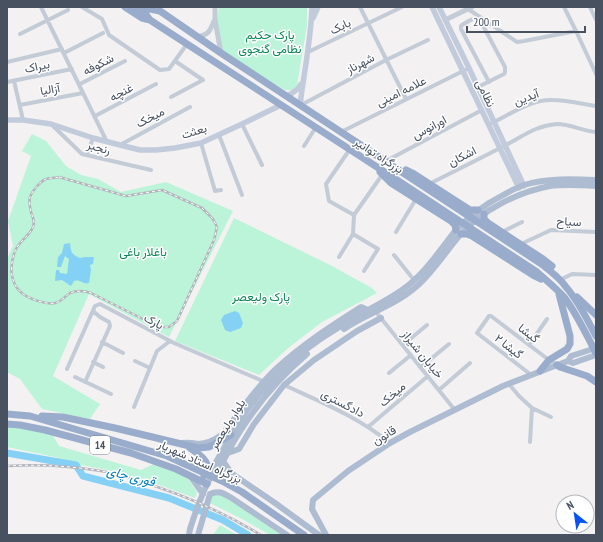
<svg xmlns="http://www.w3.org/2000/svg" width="603" height="542" font-family="'PT Sans Narrow',Vazirmatn,sans-serif">
<style>
.green{fill:#bcf4d9}
.water{fill:#85d0f5}
.lines{fill:none;stroke-linecap:round;stroke-linejoin:round}
.river{stroke:#85d0f5;stroke-width:7}
.minor{stroke:#c3cbd7;stroke-width:4}
.tertiary{stroke:#c3cbd7;stroke-width:5}
.secondary{stroke:#c2cbdb;stroke-width:5.5}
.primary{stroke:#aebcd2;stroke-width:6}
.trunk{stroke:#99accb;stroke-width:7}
.rail-casing{stroke:#b2b5bc;stroke-width:2.5}
.rail{stroke:#fff;stroke-width:1;stroke-dasharray:3;stroke-linecap:butt}
.labels{text-anchor:middle;dominant-baseline:central;stroke-width:3;stroke-linejoin:round;paint-order:stroke}
.shield{fill:#fff;stroke:#7e8590;stroke-width:1}
.shield-label{font-size:11px;font-weight:bold;fill:#475160}
.street-label{font-size:12px;fill:#475160;stroke:#fff}
.park-label{font-size:12px;fill:#0e8558;stroke:#fff}
.water-label{font-size:13px;font-style:italic;fill:#007cba;stroke:#fff}
</style>
<rect width="100%" height="100%" fill="#f3f1f1"/>
<path class="green" d="M 219,7 L 307,7 L 307,25 L 297,85 L 292,90 L 285,90 L 259,75 L 223,51 L 216,25 Z
M 32,134 L 46,141 L 66,166 L 81,175 L 98,179 L 121,192 L 166,182 L 233,211 L 169,337 L 89,294 L 53,376 L 100,404 L 90,419 L 42,409 L 20,379 L 7,372 L 7,259 L 13,246 L 8,221 L 31,156 L 22,151 Z
M 234,218 L 330,265 L 372,288 L 377,293 L 322,322 L 287,349 L 259,375 L 175,341 Z
M 7,426 L 52,434 L 59,446 L 141,470 L 154,464 L 186,476 L 197,492 L 195,498 L 151,482 L 108,470 L 81,465 L 55,457 L 7,447 Z
M 220,494 L 286,535 L 270,535 L 244,520 L 208,502 L 211,496 Z
M 220,525 L 237,535 L 213,535 Z"/>
<path class="water" d="M 70,243 C 71,252 71,254 80,258 L 85,257 L 94,257 L 93,264 L 90,265 L 91,270 L 89,283 C 83,285 81,279 74,281 L 71,286 L 62,280 L 55,281 L 56,270 L 59,270 L 60,273 L 67,274 C 68,269 68,264 69,259 L 65,256 L 61,267 L 57,267 L 58,257 L 62,253 L 64,244 Z
M 235,311 L 239,313 L 243,323 L 241,328 L 230,332 L 225,330 L 221,320 L 224,315 Z"/>
<g class="lines">
<path class="river" d="M 7,453 L 76,465 L 83,476 L 169,498 L 223,520 L 248,535"/>
<path class="minor" d="M 41,7 L 107,142
M 82,7 L 102,19 L 109,35 L 160,70 L 169,69 L 187,44
M 360,7 L 406,99
M 564,7 L 576,31 L 596,74
M 590,7 L 596,20
M 468,9 L 517,42 L 524,41 L 576,31
M 20,34 L 68,10
M 308,52 L 402,7
M 64,53 L 103,33
M 7,62 L 62,49
M 14,81 L 23,120
M 7,82 L 72,69
M 80,84 L 125,61
M 478,87 L 504,74 L 505,72 L 505,67 L 480,20 C 474,16 467,22 462,25 L 461,26 L 461,29 L 489,82
M 171,97 L 203,80 L 175,61
M 20,105 L 83,93
M 301,105 L 386,60 L 428,40
M 95,116 L 156,84
M 492,123 C 511,114 531,99 553,100 C 566,100 583,104 596,106
M 242,124 L 262,165
M 52,125 L 82,154 L 151,170
M 341,132 L 469,68
M 219,135 L 242,195
M 201,143 L 215,191 L 221,190
M 120,145 L 190,107
M 304,146 L 316,127
M 350,149 L 326,184 L 329,201 L 354,215
M 87,155 L 93,138
M 386,161 L 482,110
M 433,182 C 457,170 481,158 504,146 C 524,136 534,126 557,124 C 570,124 583,131 596,132
M 396,232 L 416,199
M 502,232 L 522,222
M 353,234 L 378,249 L 364,271
M 521,244 L 551,230 L 596,232
M 394,255 L 414,280
M 339,257 L 353,234 L 354,215 L 382,175
M 560,280 L 572,274 L 596,275
M 376,312 L 454,409
M 102,342 L 123,353
M 403,345 L 427,325
M 529,345 L 547,319
M 135,361 L 150,368
M 93,362 L 103,367
M 421,367 L 449,344
M 67,369 L 95,306 L 100,304 L 174,343 L 265,382
M 389,373 L 411,355
M 530,374 L 477,333 L 489,316 L 491,316 L 549,360 L 557,365
M 75,377 L 111,394
M 85,382 L 110,326 L 109,322 L 100,317 L 93,311
M 508,383 L 519,396 L 532,408
M 284,385 C 321,402 358,417 390,443
M 439,390 L 470,363
M 134,407 L 157,351 L 170,341
M 368,427 L 428,376
M 530,442 L 532,408 L 551,417"/>
<path class="tertiary" d="M 215,7 L 215,20 L 221,53
M 445,20 L 472,7
M 197,37 C 209,35 210,31 214,21"/>
<path class="secondary" d="M 432,7 L 519,188
M 439,7 L 469,68 L 524,186
M 313,18 L 318,7
M 287,96 C 293,93 298,90 301,84
M 300,105 C 304,72 311,40 312,7
M 7,120 L 23,120 L 51,124 L 93,138 L 120,145 L 140,150 L 156,150 L 175,148 L 201,143 L 242,124 L 281,105"/>
<path class="primary" d="M 344,329 C 368,313 396,305 417,286 C 434,271 446,251 460,235 C 482,210 518,192 550,186 C 565,184 581,185 596,186
M 568,361 L 571,356 L 596,348
M 182,443 C 188,442 193,443 198,444 C 208,444 215,440 223,434 C 239,413 257,386 277,368 C 303,344 331,326 361,307 L 368,310
M 228,453 L 239,449 L 254,424 L 284,385 L 314,360 L 357,331 L 381,318
M 223,461 L 231,473 L 275,503 L 319,535
M 212,475 L 212,469 C 222,452 231,435 241,419 C 261,388 289,361 319,340 C 328,334 338,328 347,322 C 365,311 385,302 402,290 C 425,274 439,251 456,230 C 466,219 477,211 489,203 C 500,197 512,189 524,185 C 547,178 572,179 596,180
M 212,475 L 218,471 C 225,458 231,445 239,433 C 257,404 280,377 307,354
M 191,477 L 203,494
M 189,535 L 190,529 C 196,510 202,492 212,475 L 221,472 L 231,473
M 198,535 L 210,494 C 218,490 223,493 230,497 L 287,535
M 326,535 L 312,509 L 313,500 L 348,471 L 390,443 L 410,432 L 503,386 L 552,367 L 568,361 L 573,363 L 596,355"/>
<path class="trunk" d="M 125,7 L 142,18 L 150,20
M 135,7 L 145,13 L 150,20 L 187,44 L 397,180 L 537,272 C 546,280 556,288 564,297 C 577,314 586,334 596,353
M 147,7 L 150,9 L 160,11 L 221,53 L 543,265 C 551,272 560,278 566,287 C 579,302 587,319 596,336
M 406,170 L 414,174 L 470,210 L 478,210
M 380,172 L 391,183 L 451,221 L 455,225 L 456,230
M 484,214 L 484,219 L 488,223 L 543,259 L 552,266
M 461,234 L 467,234 L 472,236 L 533,275 L 541,279
M 577,297 L 596,315
M 557,365 L 560,367 L 587,376 L 596,382
M 540,371 L 549,360 L 567,349 L 570,344 L 570,336 L 559,294
M 7,414 L 30,416 L 167,456 L 222,481 L 242,492 L 304,535
M 42,416 L 63,417 L 115,428 L 198,448 L 209,447 L 231,435
M 7,424 L 20,425 L 45,430 L 131,453 L 176,469 L 207,484
M 189,447 C 196,453 210,460 207,470 C 206,472 205,474 204,476"/>
<g class="rail-casing">
<path id="rail" d="M 59,177 L 126,196 L 162,190 L 202,208 L 213,219 L 217,227 L 214,240 L 177,321 L 169,327 L 159,327 L 91,293 C 85,291 77,290 70,293 C 65,296 61,302 55,303 C 47,305 30,299 23,294 C 9,284 9,264 16,249 C 20,241 30,235 33,227 C 35,221 33,218 31,212 C 30,208 29,201 30,197 C 32,191 41,181 46,179 C 50,178 55,178 59,177 Z
M 7,466 C 38,464 71,466 101,471 C 114,473 127,477 139,481 C 182,494 223,512 261,535"/>
</g>
<use href="#rail" class="rail"/>
</g>
<g class="labels">
<rect class="shield" x="90" y="436" width="20" height="18" rx="3"/>
<g class="shield-label">
<text x="100" y="445">14</text>
</g>
<g class="street-label">
<text transform="translate(340 26) rotate(-25)">بابک</text>
<text transform="translate(360 63) rotate(-28)">شهرناز</text>
<text transform="translate(98 64) rotate(-27)">شکوفه</text>
<text transform="translate(37 66) rotate(-12)">بیراک</text>
<text transform="translate(50 89) rotate(-10)">آزالیا</text>
<text transform="translate(401 91) rotate(-26)">علامه امینی</text>
<text transform="translate(121 92) rotate(-28)">غنچه</text>
<text transform="translate(486 93) rotate(64)">نظامی</text>
<text transform="translate(526 97) rotate(-20)">آیدین</text>
<text transform="translate(150 117) rotate(-28)">میخک</text>
<text transform="translate(429 127) rotate(-28)">اورانوس</text>
<text transform="translate(194 131) rotate(-17)">بعثت</text>
<text transform="translate(99 147) rotate(16)">رنجبر</text>
<text transform="translate(379 155) rotate(33)">بزرگراه توانیر</text>
<text transform="translate(462 156) rotate(-27)">اشکان</text>
<text transform="translate(569 221) rotate(3)">سیاح</text>
<text transform="translate(154 321) rotate(28)">پارک</text>
<text transform="translate(529 333) rotate(38)">گیشا</text>
<text transform="translate(509 346) rotate(38)">گیشا ۲</text>
<text transform="translate(423 354) rotate(51)">خیابان شیراز</text>
<text transform="translate(392 394) rotate(-40)">میخک</text>
<text transform="translate(343 403) rotate(27)">دادگستری</text>
<text transform="translate(227 424) rotate(-58)">بلوار ولیعصر</text>
<text transform="translate(384 435) rotate(-32)">قانون</text>
<text transform="translate(200 461) rotate(24)">بزرگراه استاد شهریار</text>
</g>
<g class="park-label">
<text x="270" y="34">پارک حکیم<tspan x="270" dy="14">نظامی گنجوی</tspan></text>
<text x="143" y="251">باغلار باغی</text>
<text x="261" y="296">پارک ولیعصر</text>
</g>
<g class="water-label">
<text transform="translate(131 476) rotate(14)">قوری چای</text>
</g>
</g>
<rect width="603" height="542" fill="none" stroke="#475160" stroke-width="16"/>
<g transform="translate(575 514) rotate(330)"><circle r="19" fill="#ffffff" stroke="#b5b9bf"/>
<path d="M0-3L7 15L0 10L-7 15Z" fill="#0752f7"/>
<text y="-6" font-size="11" font-weight="bold" text-anchor="middle" fill="#475160">N</text>
</g>
<path d="M467 26v6h118v-6" fill="none" stroke="#475160" stroke-width="2"/>
<text x="473" y="26" font-size="12" fill="#475160" stroke="#ffffff" stroke-width="3" paint-order="stroke">200 m</text>
</svg>
